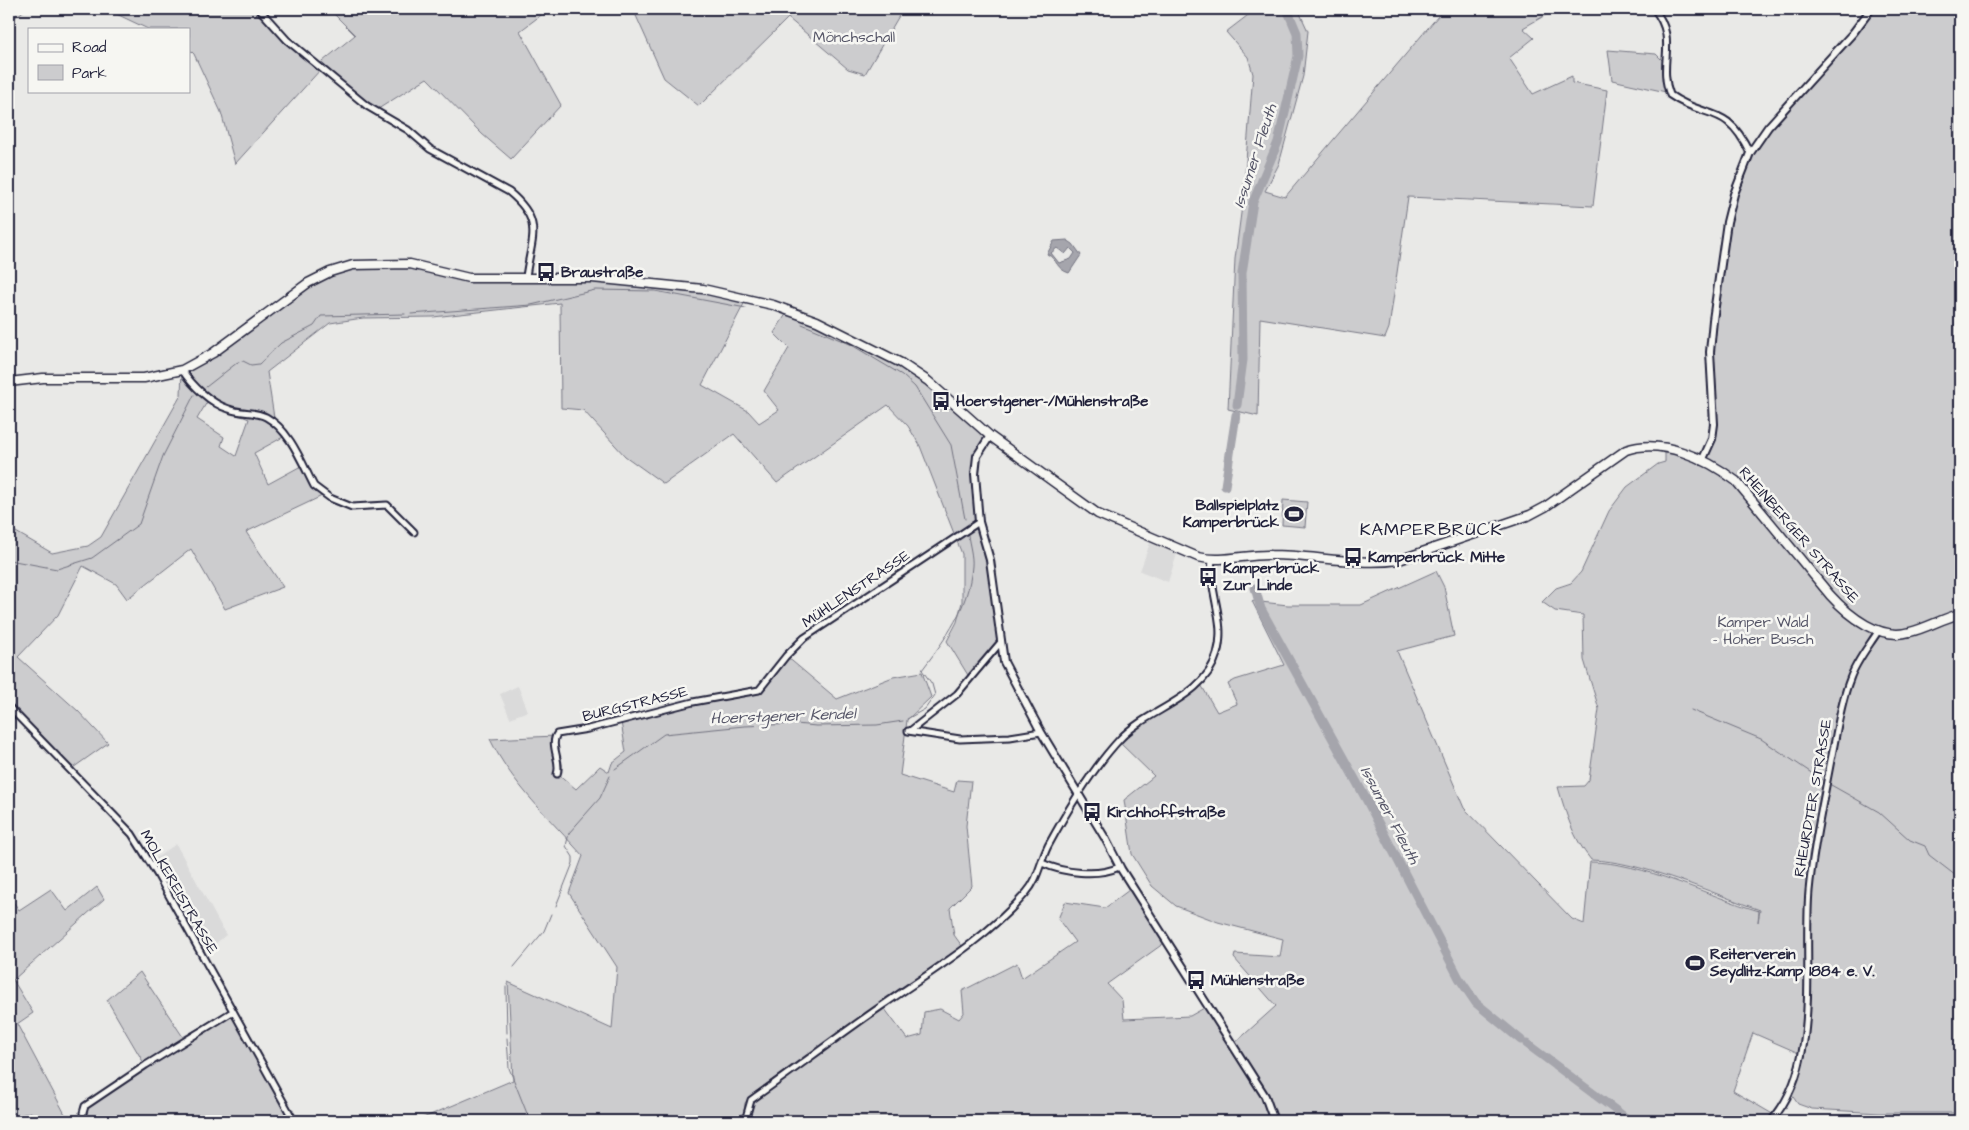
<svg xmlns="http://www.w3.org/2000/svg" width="1969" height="1130" font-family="'Architects Daughter',sans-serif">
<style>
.built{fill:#dadada}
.green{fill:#ccccce;stroke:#777784;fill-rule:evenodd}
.water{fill:#a5a5ac;stroke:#71717f;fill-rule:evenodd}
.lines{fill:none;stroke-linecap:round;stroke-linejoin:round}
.stream{stroke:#71717f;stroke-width:1}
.river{stroke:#a5a5ac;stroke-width:9}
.minor-casing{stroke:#22223b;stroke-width:9}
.tertiary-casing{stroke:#22223b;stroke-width:10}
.secondary-casing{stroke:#22223b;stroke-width:11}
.minor{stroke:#f6f6f2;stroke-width:5}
.tertiary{stroke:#f6f6f2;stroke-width:6}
.secondary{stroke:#f6f6f2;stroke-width:8}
.labels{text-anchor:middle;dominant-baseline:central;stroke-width:5;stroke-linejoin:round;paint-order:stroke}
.park-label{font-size:15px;fill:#555567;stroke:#f6f6f2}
.poi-label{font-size:15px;font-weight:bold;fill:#22223b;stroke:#f6f6f2;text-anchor:start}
.street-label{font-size:15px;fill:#22223b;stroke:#f6f6f2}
.water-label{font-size:16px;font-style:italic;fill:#565668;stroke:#f6f6f2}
.quarter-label{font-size:18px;letter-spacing:1px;fill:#22223b;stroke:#f6f6f2}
</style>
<rect width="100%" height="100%" fill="#e9e9e7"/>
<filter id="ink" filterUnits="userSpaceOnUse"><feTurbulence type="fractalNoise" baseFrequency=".02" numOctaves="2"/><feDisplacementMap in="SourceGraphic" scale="10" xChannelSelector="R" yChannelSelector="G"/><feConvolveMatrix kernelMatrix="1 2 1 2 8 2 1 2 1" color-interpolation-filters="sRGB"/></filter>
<g filter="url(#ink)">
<path class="built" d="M 1150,543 L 1177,554 L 1168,582 L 1140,571 Z
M 518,686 L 528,711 L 510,718 L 500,694 Z
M 176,844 L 226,935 L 204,953 L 152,861 Z"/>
<path class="green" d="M 106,9 L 257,9 L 265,20 L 317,66 L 355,35 L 329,9 L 549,9 L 520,31 L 561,105 L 511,159 L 482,134 L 427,78 L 375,111 L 321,69 L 235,164 L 221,112 L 194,54 L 189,49 L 189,29 L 148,29 Z
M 633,9 L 903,9 L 865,74 L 848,69 L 788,18 L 699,106 L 664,78 Z
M 1256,9 L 1298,9 L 1308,31 L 1303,76 L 1279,164 L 1265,191 L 1285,197 L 1444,9 L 1556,9 L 1523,28 L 1534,38 L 1509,58 L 1533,94 L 1572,76 L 1572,83 L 1607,90 L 1593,206 L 1408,197 L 1389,328 L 1385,338 L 1260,318 L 1258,416 L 1228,409 L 1235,259 L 1243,198 L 1253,74 L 1248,57 L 1226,32 Z
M 1874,9 L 1960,9 L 1960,1058 L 1957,1058 L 1960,1059 L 1960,1113 L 1880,1113 L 1812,1109 L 1798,1104 L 1791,1094 L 1801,1054 L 1753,1033 L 1733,1091 L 1776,1116 L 1774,1118 L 1776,1121 L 1278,1121 L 1268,1095 L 1235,1043 L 1276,1006 L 1234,958 L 1235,954 L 1280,957 L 1283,939 L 1218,922 L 1176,906 L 1152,886 L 1132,854 L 1124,800 L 1154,776 L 1118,741 L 1200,683 L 1217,712 L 1237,704 L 1228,684 L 1235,680 L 1284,665 L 1252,601 L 1288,605 L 1361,605 L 1436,571 L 1444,587 L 1454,636 L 1397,651 L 1464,808 L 1572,919 L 1584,924 L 1590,862 C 1643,862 1708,896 1759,911 L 1758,922 L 1760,910 C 1712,893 1641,861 1591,860 C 1573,838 1566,814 1558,787 L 1584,786 L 1589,780 L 1599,709 L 1584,660 L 1583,615 L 1555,611 L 1542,602 L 1556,588 L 1571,583 L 1581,572 L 1609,511 L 1627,487 L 1658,464 L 1665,462 L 1665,448 L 1703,461 L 1712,439 L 1711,353 L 1727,223 L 1748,162 L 1769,128 Z
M 1608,50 L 1656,54 L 1664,62 L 1666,92 L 1612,80 Z
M 376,263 L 471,276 L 592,278 L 747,298 L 702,385 L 748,411 L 759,423 L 779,410 L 764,391 L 789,348 L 774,333 L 788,311 L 901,363 L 990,436 L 977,456 L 979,522 L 990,560 L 1000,643 L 971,680 L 947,641 L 957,622 L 962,602 L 962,554 L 920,446 L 908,426 L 888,405 L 777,483 L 734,434 L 664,484 L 625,456 L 583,410 L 561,408 L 560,303 L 433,317 L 363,318 L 330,323 L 267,372 L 275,424 L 285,436 L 254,453 L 268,484 L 301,466 L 304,467 L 312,488 L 322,496 L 246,532 L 283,587 L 225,609 L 191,549 L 127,599 L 116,584 L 83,566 L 58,615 L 18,657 L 78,711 L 108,743 L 70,770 L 9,707 L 9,528 L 52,553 L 88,546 L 101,537 L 181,395 L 182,370 L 319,277 ZM 207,402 L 249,419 L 236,456 L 221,446 L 224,437 L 197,419 Z
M 1283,500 L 1307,502 L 1305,527 L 1282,525 Z
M 786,656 L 837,699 L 893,677 L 922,672 L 931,697 L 907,720 L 900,775 L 954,792 L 957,780 L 971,781 L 966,826 L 972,886 L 950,908 L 954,935 L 962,946 L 751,1095 L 745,1103 L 743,1121 L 733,1116 L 730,1119 L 733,1121 L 416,1121 L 513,1080 L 508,982 L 612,1029 L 617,967 L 569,893 L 583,856 C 550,819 511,783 490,739 L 555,736 L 557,773 L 576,789 L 600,766 L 609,772 L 612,763 L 626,752 L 621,722 L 635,717 L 759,690 Z
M 97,887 L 104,899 L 13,980 L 33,1013 L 17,1024 L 66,1116 L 56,1121 L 37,1121 L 31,1112 L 13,1117 L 9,1120 L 9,896 L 19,910 L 51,889 L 67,911 Z
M 1133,887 L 1167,941 L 1107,984 L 1122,1000 L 1124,1019 L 1190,1016 L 1206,1007 L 1261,1095 L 1270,1121 L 745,1121 L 751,1100 L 882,1005 L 907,1039 L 922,1035 L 924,1012 L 940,1009 L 959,1019 L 964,1013 L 962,991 L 1017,963 L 1022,978 L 1075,942 L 1058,919 L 1065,902 L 1105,908 Z
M 140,972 L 183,1037 L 226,1012 L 237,1020 L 294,1121 L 85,1121 L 85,1106 L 145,1065 L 107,1000 Z"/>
<path class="water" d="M 1067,240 L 1073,244 L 1081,255 L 1069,273 C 1056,269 1058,260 1047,254 L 1054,241 ZM 1057,248 L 1065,254 L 1070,248 L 1075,253 L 1071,259 L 1059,263 L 1051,253 Z"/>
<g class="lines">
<path class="stream" d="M 9,22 L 26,9
M 411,314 L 531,305 L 595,290 L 655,291 L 746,308
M 802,324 L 850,344 L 902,375 L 915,387 L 951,445 L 965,519
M 206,387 L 238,362 L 243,361 L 251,365 L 259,364 L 281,343 L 314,326 L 321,316 L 405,314
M 9,560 L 57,569 L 92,558 L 139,524 L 163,456 L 194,395
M 1691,710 L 1761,739 L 1822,780
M 907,719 L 925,709 L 935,695 L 932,684 L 922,670 C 946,638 969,607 972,566 C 973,556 969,544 968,535
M 615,769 L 664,734 L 744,726 L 796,724 L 816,726 L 877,725 L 903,721
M 1831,785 L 1879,812 L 1910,840 L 1925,846 L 1929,855 L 1960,879
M 556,906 L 573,863 L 573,857 L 566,846 L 569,833 L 600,798 L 610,776
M 514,967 L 544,931 L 551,914
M 506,987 L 507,1033
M 507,1038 L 509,1068 L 530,1121"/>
<path class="river" d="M 1237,405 L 1243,360 L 1242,273 L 1253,202 L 1278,142 L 1298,56 L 1297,33 L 1287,9
M 1225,486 L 1236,415
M 1255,588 L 1261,609 L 1366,799 L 1459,978 L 1476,1003 L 1521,1040
M 1527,1044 L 1630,1121"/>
<g class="minor-casing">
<path id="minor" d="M 259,9 L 287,40 L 367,106 L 408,130 L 430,149 L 509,192 C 545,222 531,238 526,277
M 1654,9 C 1679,40 1657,62 1670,95 C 1707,121 1726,102 1750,153
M 182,370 C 192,385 211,404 229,409 C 241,414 255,411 266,417 C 290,430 302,463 314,486 L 330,498 L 352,507 L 387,505 L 414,532
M 9,707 L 132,834 L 157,874 L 294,1121
M 908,731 L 960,739 L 1010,737 L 1041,732
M 910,731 L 957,694 L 1000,643
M 557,774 C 562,762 549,745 557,734 L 588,729 L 693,702 L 759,690 L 786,656 L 804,638 L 979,522
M 1042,863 C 1063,873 1098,877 1119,867
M 83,1113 L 85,1106 L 146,1065 L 232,1012
M 745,1121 L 751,1100 C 795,1069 838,1036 883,1005 C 932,971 986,939 1026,893 C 1038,880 1040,862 1048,846 C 1068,809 1091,770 1120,739 C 1149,708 1204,699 1217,654 C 1227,622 1208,592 1212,560
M 1771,1121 C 1822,1064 1803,962 1809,891 C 1813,847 1823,803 1831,760 C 1837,733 1840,704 1850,679 C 1856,661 1869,646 1879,630"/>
</g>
<g class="tertiary-casing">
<path id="tertiary" d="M 990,436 L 977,456 L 975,474 L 979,522 L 990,560 L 1004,662 L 1041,732 L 1105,838 L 1121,869 L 1265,1096 L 1274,1121
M 1702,461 L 1712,439 L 1714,424 L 1710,352 L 1713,320 L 1727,222 L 1734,194 L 1750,153 L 1768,127 L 1853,33 L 1871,9"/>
</g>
<g class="secondary-casing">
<path id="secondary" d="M 9,382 L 43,378 L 144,378 L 182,370 L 213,353 L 308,283 L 330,272 L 353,265 L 410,264 L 469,278 L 592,278 L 703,289 L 773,305 L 817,321 L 901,363 L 928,381 L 990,436 L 1098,514 L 1198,557 C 1223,563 1246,554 1271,555 C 1313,555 1357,566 1399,560 L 1530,515 L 1545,507 L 1626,450 C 1662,438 1706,458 1736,481 L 1830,595 C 1849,616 1880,641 1910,632 C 1927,628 1943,618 1960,614"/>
</g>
<use href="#minor" class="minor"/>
<use href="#tertiary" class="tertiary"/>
<use href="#secondary" class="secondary"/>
</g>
</g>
<defs>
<g id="bus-bare" transform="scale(1.5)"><path d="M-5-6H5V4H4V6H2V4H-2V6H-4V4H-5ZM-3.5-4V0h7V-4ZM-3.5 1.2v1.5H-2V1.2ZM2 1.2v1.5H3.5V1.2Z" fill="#22223b" stroke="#f6f6f2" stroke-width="2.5" paint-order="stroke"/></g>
<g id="stadium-bare" transform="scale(1.5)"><path d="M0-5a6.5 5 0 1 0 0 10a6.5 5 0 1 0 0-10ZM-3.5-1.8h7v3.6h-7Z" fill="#22223b" stroke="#f6f6f2" stroke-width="2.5" paint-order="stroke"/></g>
</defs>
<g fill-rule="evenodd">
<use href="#bus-bare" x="546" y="272"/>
<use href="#bus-bare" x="941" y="401"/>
<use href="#stadium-bare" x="1294" y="514"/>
<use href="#bus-bare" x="1353" y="557"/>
<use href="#bus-bare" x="1208" y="577"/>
<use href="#bus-bare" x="1092" y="812"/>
<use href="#stadium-bare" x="1695" y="963"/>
<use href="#bus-bare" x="1196" y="980"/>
</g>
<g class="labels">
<g class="park-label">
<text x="854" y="37">Mönchschall</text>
<text x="1763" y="622">Kamper Wald<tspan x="1763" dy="17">- Hoher Busch</tspan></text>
</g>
<g class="poi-label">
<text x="561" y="272">Braustraße</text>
<text x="956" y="401">Hoerstgener−/Mühlenstraße</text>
<text x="1279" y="505" text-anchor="end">Ballspielplatz<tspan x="1279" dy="17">Kamperbrück</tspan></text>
<text x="1368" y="557">Kamperbrück Mitte</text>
<text x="1223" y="568">Kamperbrück<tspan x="1223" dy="17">Zur Linde</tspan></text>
<text x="1107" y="812">Kirchhoffstraße</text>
<text x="1710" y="954">Reiterverein<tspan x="1710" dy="17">Seydlitz-Kamp 1884 e. V.</tspan></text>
<text x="1211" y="980">Mühlenstraße</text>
</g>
<g class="street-label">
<text transform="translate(1799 535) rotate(49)">RHEINBERGER STRASSE</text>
<text transform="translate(856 589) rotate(-34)">MÜHLENSTRASSE</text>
<text transform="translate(635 704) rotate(-14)">BURGSTRASSE</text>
<text transform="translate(1813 798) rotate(-80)">RHEURDTER STRASSE</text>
<text transform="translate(179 892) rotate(60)">MOLKEREISTRASSE</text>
</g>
<g class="water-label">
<text transform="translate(1255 156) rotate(-72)">Issumer Fleuth</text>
<text transform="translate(783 716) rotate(-2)">Hoerstgener Kendel</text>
<text transform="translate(1390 815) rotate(62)">Issumer Fleuth</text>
</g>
<g class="quarter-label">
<text x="1431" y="529">KAMPERBRÜCK</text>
</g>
</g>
<rect width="1969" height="1130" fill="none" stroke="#f6f6f2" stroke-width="30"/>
<rect x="15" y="15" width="1939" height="1100" fill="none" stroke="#22223b" stroke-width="2" filter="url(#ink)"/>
<rect x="28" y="28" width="162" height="65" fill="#f6f6f2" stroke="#a1a1a9"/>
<rect x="38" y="44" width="25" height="8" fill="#f6f6f2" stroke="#a1a1a9"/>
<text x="72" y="52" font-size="15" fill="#22223b">Road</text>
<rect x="38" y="65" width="25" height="15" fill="#ccccce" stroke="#a1a1a9"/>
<text x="72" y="78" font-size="15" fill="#22223b">Park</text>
</svg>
